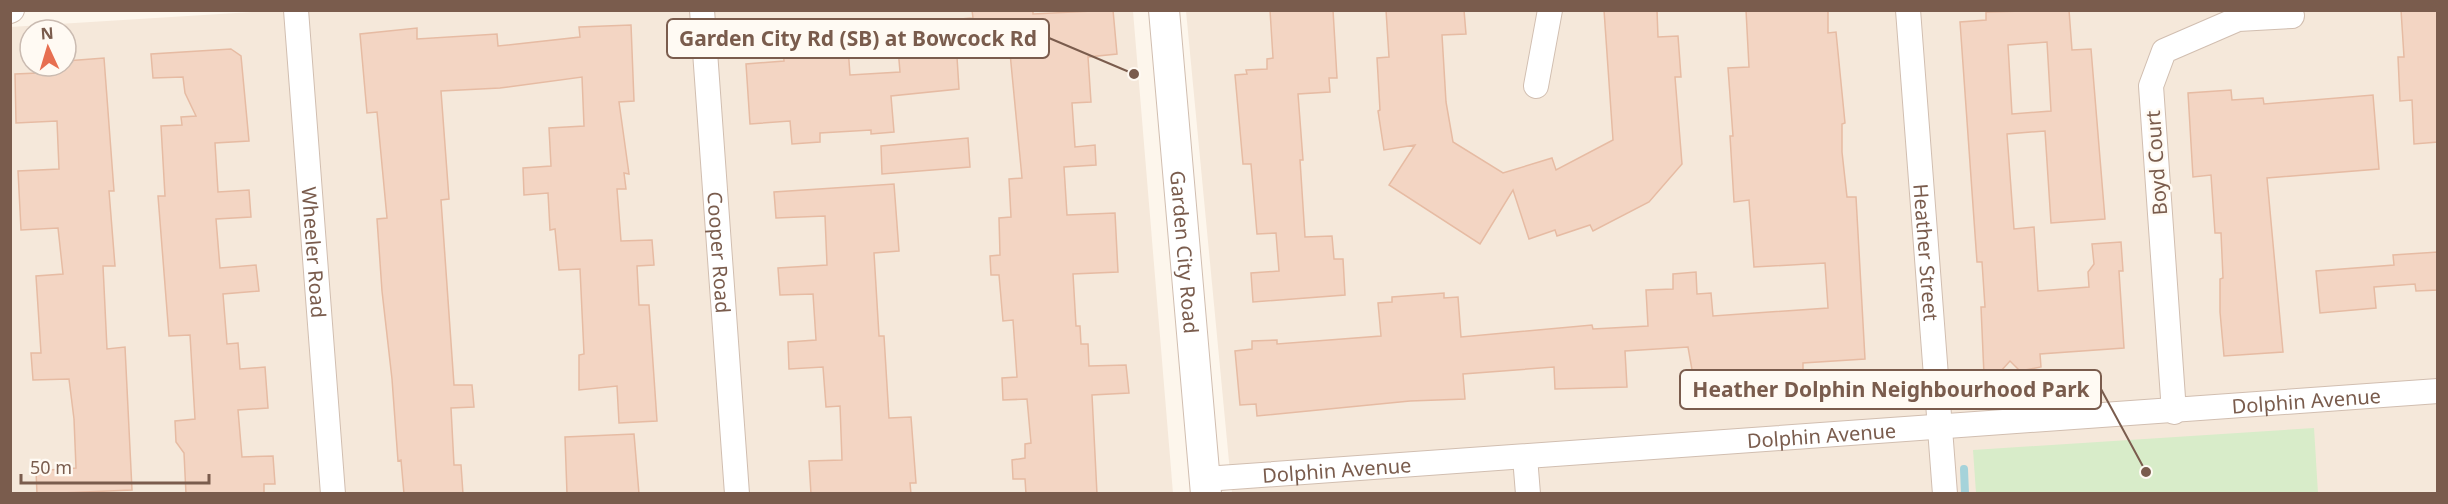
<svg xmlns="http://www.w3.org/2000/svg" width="2448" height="504" font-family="'Noto Sans',sans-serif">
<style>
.residential{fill:#f5e8da;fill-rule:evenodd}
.green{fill:#d8ecc9}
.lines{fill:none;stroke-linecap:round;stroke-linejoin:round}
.stream{stroke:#a5d3da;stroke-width:8}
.building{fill:#f3d5c3;stroke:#e6bba3;stroke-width:1.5;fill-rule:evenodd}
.minor-casing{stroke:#d1beb0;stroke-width:26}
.tertiary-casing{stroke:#d1beb0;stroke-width:32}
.minor{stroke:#fff;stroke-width:24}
.tertiary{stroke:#fff;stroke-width:30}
.labels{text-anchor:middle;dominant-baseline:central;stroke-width:5;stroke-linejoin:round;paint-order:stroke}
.street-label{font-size:20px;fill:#7a5c4d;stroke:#fffaf3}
.leader{fill:none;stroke:#7a5c4d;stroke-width:2}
.callout-dot{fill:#7a5c4d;stroke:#fffaf3;stroke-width:2}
.callout{fill:#fffaf3;stroke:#7a5c4d;stroke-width:2}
.callout-label{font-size:21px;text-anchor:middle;font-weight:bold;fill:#7a5c4d}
</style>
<rect width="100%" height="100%" fill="#fdf6ec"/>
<path class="residential" d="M 284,10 L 1133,11 L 1173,493 L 11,493 L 10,27 ZM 30,30 L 66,30 L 66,66 L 30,66 Z
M 1186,11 L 2437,11 L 2437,493 L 1232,493 Z"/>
<path class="green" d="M 2314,428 L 2318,493 L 1976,493 L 1973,450 Z"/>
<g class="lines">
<path class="stream" d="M 1964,469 L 1965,494"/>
</g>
<path class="building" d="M 972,10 L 1033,10 L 1033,14 L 1113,10 L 1117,54 L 1088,57 L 1091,102 L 1072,103 L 1075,147 L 1095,145 L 1096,165 L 1064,167 L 1067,215 L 1115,213 L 1118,272 L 1073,274 L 1076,326 L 1080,326 L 1081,344 L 1088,344 L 1089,366 L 1126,365 L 1129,393 L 1092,395 L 1097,494 L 1026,494 L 1025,479 L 1013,479 L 1012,460 L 1025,458 L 1025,444 L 1031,443 L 1027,399 L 1003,400 L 1002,378 L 1017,377 L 1013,320 L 1003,321 L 999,275 L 991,275 L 990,256 L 1000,255 L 999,218 L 1011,217 L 1009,179 L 1022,178 L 1010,53 L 957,57 L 959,89 L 891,96 L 894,132 L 871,134 L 871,130 L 820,133 L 820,142 L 792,144 L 790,121 L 750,124 L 746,64 L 784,61 L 782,27 L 809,25 L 810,36 L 847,33 L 850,75 L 900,72 L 896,24 L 973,18 Z
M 1270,10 L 1333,10 L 1337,78 L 1329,78 L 1330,92 L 1298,94 L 1303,160 L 1300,160 L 1305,237 L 1332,236 L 1334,259 L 1343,259 L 1345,295 L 1253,302 L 1251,273 L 1279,271 L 1276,233 L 1257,234 L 1251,164 L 1243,164 L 1235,75 L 1247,74 L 1246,70 L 1267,69 L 1267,59 L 1273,58 Z
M 1386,10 L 1464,10 L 1466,34 L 1442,35 L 1446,102 L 1453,142 L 1503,173 L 1552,158 L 1556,170 L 1613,140 L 1604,10 L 1657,10 L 1658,37 L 1678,36 L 1681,77 L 1675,77 L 1682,164 L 1649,202 L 1593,231 L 1590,225 L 1557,236 L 1555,230 L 1529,239 L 1513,190 L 1480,244 L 1389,185 L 1415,145 L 1384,150 L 1378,111 L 1380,110 L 1377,58 L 1389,57 Z
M 1746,10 L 1828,10 L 1828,33 L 1836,32 L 1845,123 L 1842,124 L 1842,152 L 1847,197 L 1856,197 L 1865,359 L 1803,363 L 1803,374 L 1694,381 L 1688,347 L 1625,351 L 1627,387 L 1555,389 L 1554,367 L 1463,374 L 1465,399 L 1410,401 L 1257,416 L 1256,404 L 1240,405 L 1235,351 L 1252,349 L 1252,341 L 1277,340 L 1277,344 L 1381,336 L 1378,303 L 1392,302 L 1392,297 L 1444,293 L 1444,298 L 1458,297 L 1461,337 L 1592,325 L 1593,329 L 1648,326 L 1646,290 L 1673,289 L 1673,274 L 1696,272 L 1697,294 L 1711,293 L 1713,316 L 1828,308 L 1825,263 L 1754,267 L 1749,200 L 1734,202 L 1730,136 L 1733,136 L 1728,68 L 1749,67 Z
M 2069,10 L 2072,50 L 2091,49 L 2105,219 L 2051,223 L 2045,131 L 2007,134 L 2014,229 L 2034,227 L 2038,291 L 2089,287 L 2088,272 L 2094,264 L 2092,244 L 2121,242 L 2123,271 L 2119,271 L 2124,348 L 2040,354 L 2041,367 L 2020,371 L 2010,361 L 2000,372 L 1984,375 L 1981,307 L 1985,307 L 1982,262 L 1977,262 L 1960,22 L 1986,20 L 1986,12 ZM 2047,42 L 2051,111 L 2012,114 L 2008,45 Z
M 2401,10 L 2438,10 L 2438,142 L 2414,144 L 2412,100 L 2400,101 L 2398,57 L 2404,57 Z
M 631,25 L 634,101 L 619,102 L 629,174 L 624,173 L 626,189 L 617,189 L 621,241 L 652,240 L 654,265 L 637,266 L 639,305 L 649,305 L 657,421 L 619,423 L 617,386 L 579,390 L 579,355 L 584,354 L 580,269 L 559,270 L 555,229 L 550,230 L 548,193 L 524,195 L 523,168 L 551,166 L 549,128 L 584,126 L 582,77 L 500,88 L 441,91 L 449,199 L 441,200 L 454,385 L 472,385 L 474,407 L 451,408 L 454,465 L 461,465 L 463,494 L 404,494 L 401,460 L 398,461 L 392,379 L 382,291 L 377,219 L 387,218 L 377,112 L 367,113 L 360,34 L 417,28 L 417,39 L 497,34 L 498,46 L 580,37 L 579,27 Z
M 231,49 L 241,56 L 249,141 L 215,143 L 218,192 L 249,190 L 251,217 L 216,219 L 220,268 L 256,265 L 259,291 L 223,294 L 227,344 L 238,343 L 240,369 L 265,367 L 268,408 L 238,410 L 242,457 L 273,456 L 275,484 L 264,484 L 264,494 L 186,494 L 184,453 L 176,442 L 175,421 L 195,419 L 190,335 L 169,336 L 158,196 L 165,196 L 161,126 L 182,125 L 181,117 L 196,116 L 185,93 L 183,77 L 153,78 L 151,54 Z
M 104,58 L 114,191 L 109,191 L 115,266 L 103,266 L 107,349 L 125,347 L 132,490 L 37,494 L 36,471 L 76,468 L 74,419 L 69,379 L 33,380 L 31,353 L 41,353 L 36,276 L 63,274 L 58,228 L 21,230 L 18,171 L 59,169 L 57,121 L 16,123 L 15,74 L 38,73 L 38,66 L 66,66 L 66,61 Z
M 2231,90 L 2232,100 L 2263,98 L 2264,104 L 2373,95 L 2379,169 L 2267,178 L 2283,352 L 2224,356 L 2220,312 L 2220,279 L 2223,278 L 2221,233 L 2215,233 L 2211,175 L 2193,177 L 2188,93 Z
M 968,138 L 970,167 L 882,174 L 881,146 Z
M 894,184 L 899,251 L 874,253 L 879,336 L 884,336 L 889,418 L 911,417 L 916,483 L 910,483 L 911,494 L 811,494 L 809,461 L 842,460 L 840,406 L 826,407 L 823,367 L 789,369 L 788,342 L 816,340 L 813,294 L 780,295 L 778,268 L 827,265 L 825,216 L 776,218 L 774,192 Z
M 2438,252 L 2438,290 L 2416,291 L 2415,284 L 2374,287 L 2376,308 L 2320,313 L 2316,271 L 2394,265 L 2393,255 Z
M 634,434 L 639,494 L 567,494 L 565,437 Z"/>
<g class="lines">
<g class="minor-casing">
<g id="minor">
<path id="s1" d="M 296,10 L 333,494"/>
<path id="s2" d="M 702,10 L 737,494"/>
<path id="s3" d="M 1908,10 L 1945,494"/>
<path d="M 10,11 L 12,10"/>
<path d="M 1536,86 L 1550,10"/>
<path d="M 2174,412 L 2151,86 L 2164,51 L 2238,19 L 2292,16"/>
<path d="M 1525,457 L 1528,494"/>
<path id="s4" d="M 1205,479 L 2438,391"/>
</g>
</g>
<g class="tertiary-casing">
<g id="tertiary">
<path id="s5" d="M 1164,10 L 1206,494"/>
</g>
</g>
<use href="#minor" class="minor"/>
<use href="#tertiary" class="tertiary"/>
</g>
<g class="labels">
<g class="street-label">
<text transform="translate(2156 163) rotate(-94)">Boyd Court</text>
<text stroke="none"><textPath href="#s1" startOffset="243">Wheeler Road</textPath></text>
<text stroke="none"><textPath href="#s2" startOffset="243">Cooper Road</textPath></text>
<text stroke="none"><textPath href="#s5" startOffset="243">Garden City Road</textPath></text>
<text stroke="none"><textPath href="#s3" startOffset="243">Heather Street</textPath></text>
<text stroke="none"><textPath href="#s4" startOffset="1104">Dolphin Avenue</textPath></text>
<text stroke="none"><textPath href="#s4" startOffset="618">Dolphin Avenue</textPath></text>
<text stroke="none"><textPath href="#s4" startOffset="132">Dolphin Avenue</textPath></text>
</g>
</g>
<path class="leader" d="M1134 74L1049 38M2146 472L2101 389"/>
<g class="callout-dot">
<circle cx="1134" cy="74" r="6"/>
<circle cx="2146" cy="472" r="6"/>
</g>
<g class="callout">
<rect x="667" y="19" width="382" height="39" rx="6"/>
<rect x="1680" y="370" width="421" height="39" rx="6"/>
</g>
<g class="callout-label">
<text x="858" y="46">Garden City Rd (SB) at Bowcock Rd</text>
<text x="1891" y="397">Heather Dolphin Neighbourhood Park</text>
</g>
<rect width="2448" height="504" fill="none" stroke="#7a5c4d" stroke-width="24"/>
<g transform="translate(48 48) rotate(356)"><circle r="28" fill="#fffaf3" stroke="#cabbb1" stroke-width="1.5"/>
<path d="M0-4.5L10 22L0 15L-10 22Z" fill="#e76f51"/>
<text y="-9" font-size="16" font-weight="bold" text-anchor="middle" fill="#7a5c4d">N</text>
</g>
<path d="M21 474v9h188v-9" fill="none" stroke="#7a5c4d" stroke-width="3"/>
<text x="30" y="474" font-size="18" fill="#7a5c4d" stroke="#fffaf3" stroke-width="4.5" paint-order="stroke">50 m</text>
</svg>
